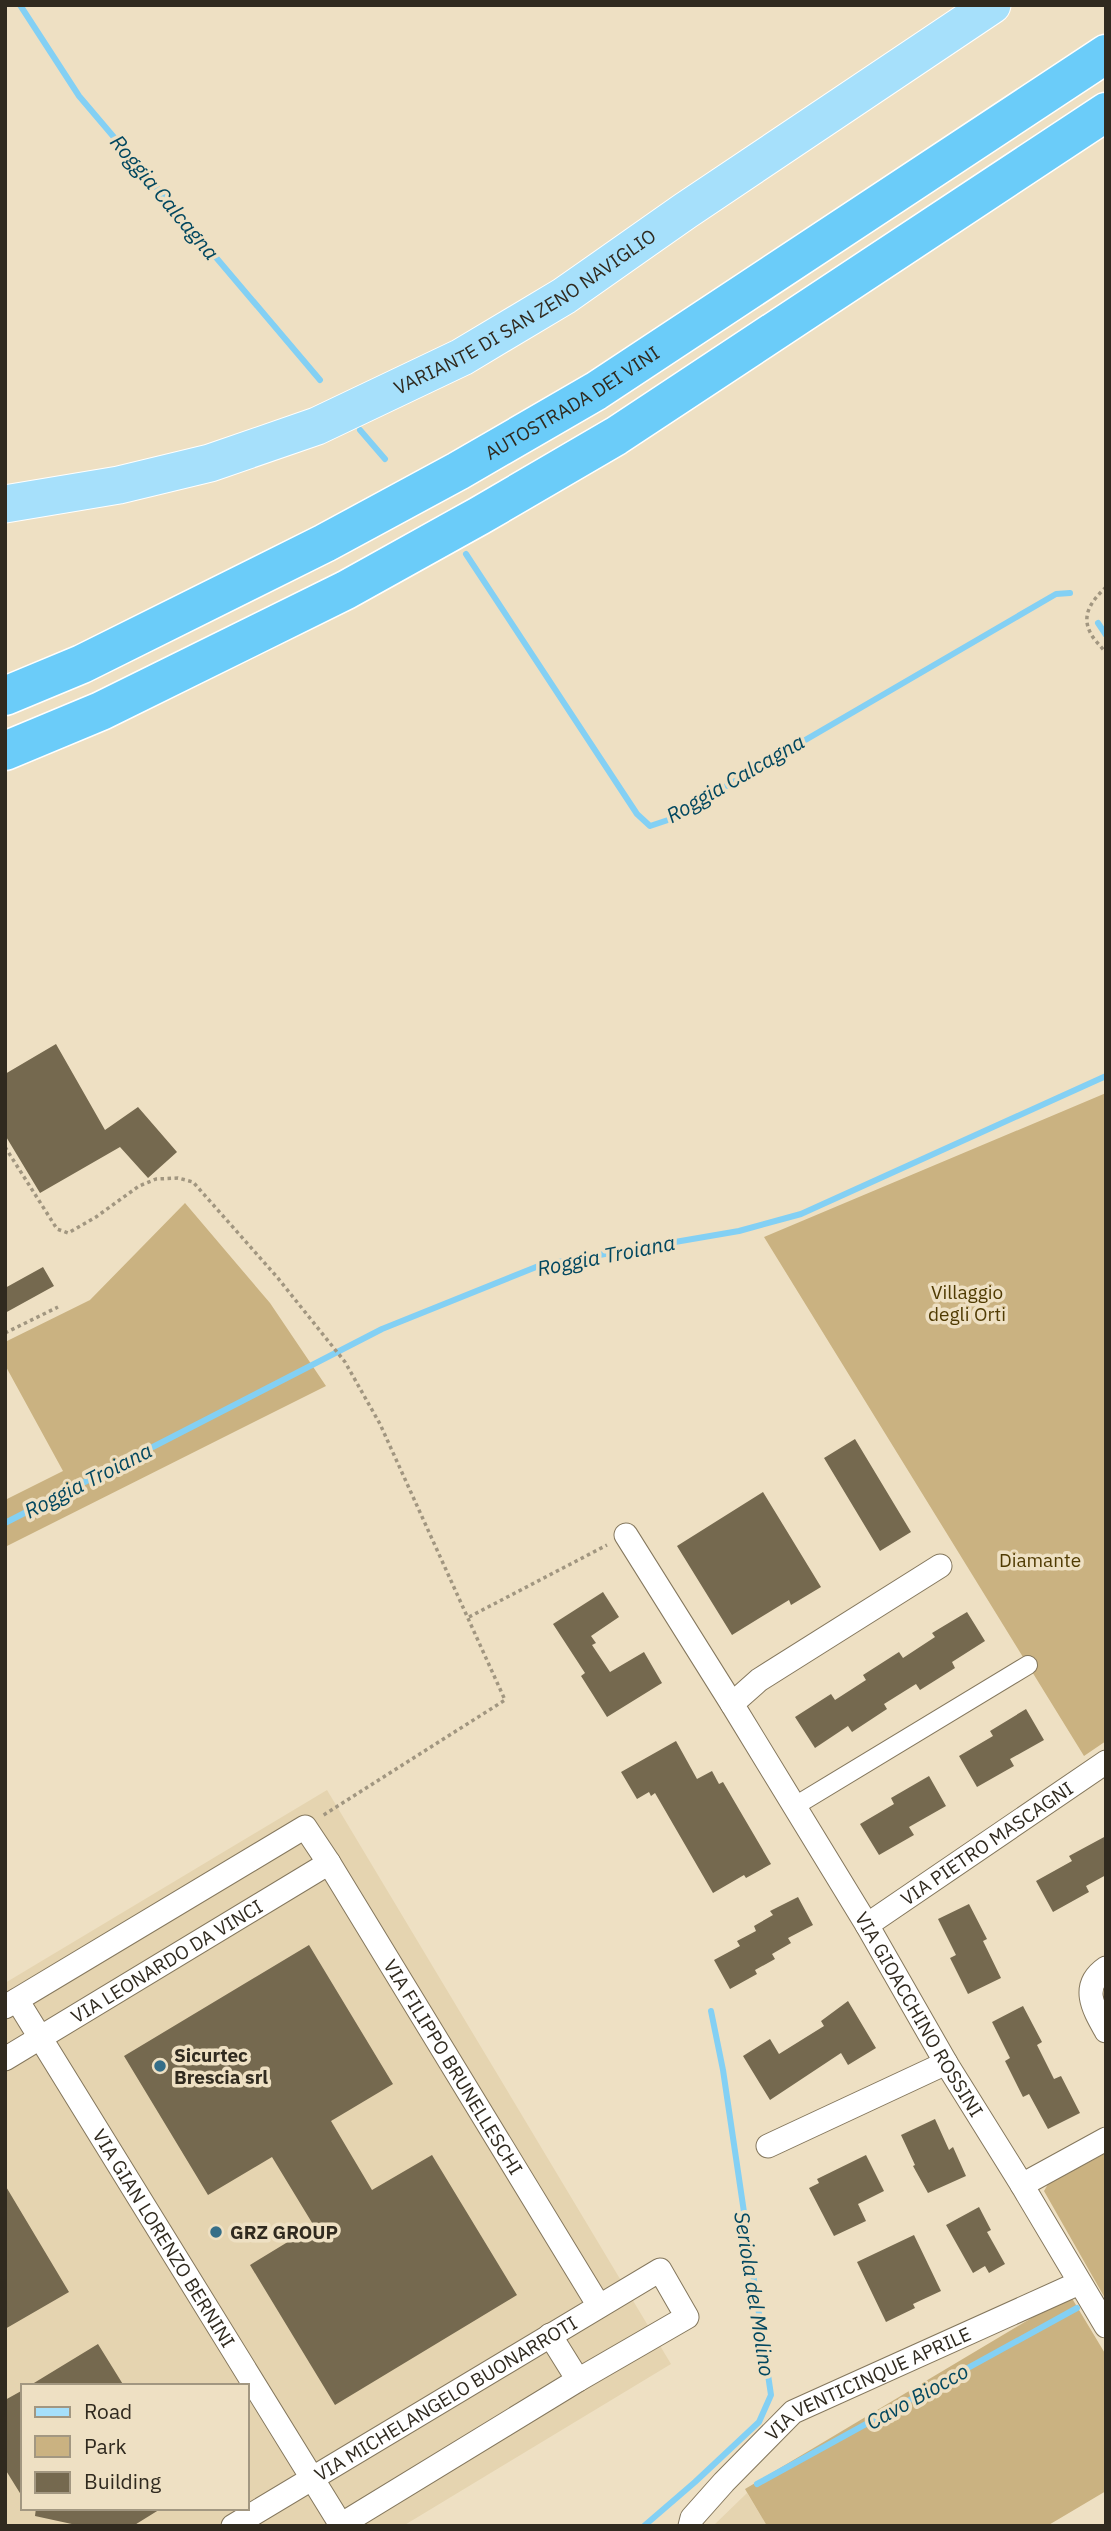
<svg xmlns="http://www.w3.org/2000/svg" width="1111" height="2531" font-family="'IBM Plex Sans',sans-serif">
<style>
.built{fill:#e5d4b0;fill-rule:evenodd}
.green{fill:#cab281}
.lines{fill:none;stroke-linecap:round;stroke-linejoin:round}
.stream{stroke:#83d0f4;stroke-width:6}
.building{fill:#75694f}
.pedestrian-casing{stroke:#84775d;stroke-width:20}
.minor-casing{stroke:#84775d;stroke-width:25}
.primary-casing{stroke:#fff;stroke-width:39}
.motorway-casing{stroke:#fff;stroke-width:41}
.path{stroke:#a19680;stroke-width:3.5;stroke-dasharray:3.5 3.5;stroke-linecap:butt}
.pedestrian{stroke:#fff;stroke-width:18}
.minor{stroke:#fff;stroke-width:23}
.primary{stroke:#a6e0fb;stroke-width:37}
.motorway{stroke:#6bccf9;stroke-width:38}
.poi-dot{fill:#356e88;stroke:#eee0c3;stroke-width:2.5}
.labels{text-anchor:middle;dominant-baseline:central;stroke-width:7;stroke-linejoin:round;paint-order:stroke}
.street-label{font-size:19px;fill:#302a1f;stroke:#eee0c3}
.park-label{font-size:19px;fill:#503b03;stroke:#eee0c3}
.poi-label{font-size:19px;font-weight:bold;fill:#302a1f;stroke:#eee0c3;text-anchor:start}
.water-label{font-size:21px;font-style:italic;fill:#02475f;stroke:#eee0c3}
</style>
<rect width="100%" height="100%" fill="#eee0c3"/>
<path class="built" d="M 327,1790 L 671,2364 L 403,2526 L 5,2526 L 5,1983 ZM 23,2386 L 247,2386 L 247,2508 L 23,2508 Z
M 747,2493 L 767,2526 L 713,2526 Z"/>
<path class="green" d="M 1106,1093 L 1106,1741 L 1084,1756 L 764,1237 Z
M 185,1203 L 270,1303 L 326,1386 L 5,1547 L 5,1500 L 63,1471 L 5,1365 L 5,1342 L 90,1300 Z
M 1106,2153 L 1106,2300 L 1044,2191 L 1048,2184 Z
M 1070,2295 L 1106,2355 L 1106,2491 L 1047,2526 L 767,2526 L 745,2489 Z"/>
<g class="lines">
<path class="stream" d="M 20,5 L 79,96 L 320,380
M 360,430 L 385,459
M 466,554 L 637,814 L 650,826 L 668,820 L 1056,594 L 1070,593
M 1098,623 L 1106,635
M 5,1523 L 382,1329 L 541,1265 L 739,1231 L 801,1214 L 1106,1076
M 757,2484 L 1077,2308
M 644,2526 L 695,2482 L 759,2422 L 771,2395 L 723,2070 L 711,2011"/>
</g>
<path class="building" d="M 56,1044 L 105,1130 L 138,1107 L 177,1152 L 148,1178 L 120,1147 L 40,1193 L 5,1135 L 5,1074 Z
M 43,1267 L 54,1286 L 5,1313 L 5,1288 Z
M 855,1439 L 911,1532 L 880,1551 L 824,1458 Z
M 763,1492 L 821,1587 L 791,1605 L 789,1600 L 732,1635 L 677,1546 Z
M 603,1592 L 619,1617 L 591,1636 L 596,1643 L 592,1645 L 610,1672 L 644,1652 L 662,1683 L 607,1717 L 581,1676 L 585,1673 L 553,1624 Z
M 967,1612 L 985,1641 L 952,1662 L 955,1668 L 920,1690 L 916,1684 L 884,1704 L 887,1709 L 852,1732 L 848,1726 L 815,1748 L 795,1717 L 831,1694 L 835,1700 L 866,1680 L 863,1675 L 899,1652 L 903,1658 L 935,1637 L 932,1633 Z
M 1026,1709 L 1044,1740 L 1010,1759 L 1014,1766 L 977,1787 L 959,1756 L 993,1736 L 990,1731 Z
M 676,1741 L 697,1779 L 712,1771 L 719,1784 L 723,1782 L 771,1864 L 746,1878 L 744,1875 L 713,1893 L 655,1793 L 651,1796 L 649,1792 L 637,1799 L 621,1772 Z
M 929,1776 L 946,1806 L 909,1827 L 914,1835 L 879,1855 L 860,1824 L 894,1804 L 891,1798 Z
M 1106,1836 L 1106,1875 L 1086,1886 L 1089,1892 L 1053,1912 L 1036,1881 L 1072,1861 L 1069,1856 Z
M 798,1897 L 813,1925 L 788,1938 L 791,1943 L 772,1954 L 775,1959 L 755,1970 L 757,1974 L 730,1989 L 714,1960 L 740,1946 L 737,1941 L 756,1931 L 754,1926 L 773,1915 L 770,1911 Z
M 969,1904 L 987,1939 L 983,1941 L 1001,1978 L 968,1994 L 950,1958 L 956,1955 L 938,1919 Z
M 309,1945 L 393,2084 L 331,2121 L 372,2190 L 432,2155 L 517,2295 L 335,2405 L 250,2265 L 314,2226 L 272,2157 L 208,2195 L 124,2056 Z
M 848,2001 L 876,2048 L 848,2065 L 841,2053 L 770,2100 L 743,2056 L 770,2039 L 779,2054 L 824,2026 L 821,2021 Z
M 1023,2006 L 1042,2042 L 1037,2045 L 1054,2079 L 1061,2076 L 1080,2113 L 1048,2129 L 1029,2094 L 1023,2097 L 1005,2061 L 1010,2058 L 992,2022 Z
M 935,2119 L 949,2150 L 953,2147 L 966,2176 L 928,2193 L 913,2166 L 915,2165 L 901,2135 Z
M 866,2155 L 884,2191 L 858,2204 L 866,2221 L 834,2236 L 809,2188 L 819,2183 L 817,2179 Z
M 5,2185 L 69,2292 L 5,2329 Z
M 979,2207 L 991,2230 L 987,2232 L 1005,2264 L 989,2273 L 985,2266 L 973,2273 L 946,2225 Z
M 914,2235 L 941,2291 L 913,2304 L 915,2308 L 886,2322 L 857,2262 Z
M 98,2344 L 124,2386 L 29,2386 Z
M 23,2390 L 23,2498 L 5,2469 L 5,2400 Z
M 36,2508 L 162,2508 L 133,2526 L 81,2526 L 35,2516 Z"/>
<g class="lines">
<g class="pedestrian-casing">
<path id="pedestrian" d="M 795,1806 L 1028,1665"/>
</g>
<g class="minor-casing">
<g id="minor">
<path id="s1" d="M 626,1535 L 732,1704 L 867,1925 L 946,2063 L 1022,2185 L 1106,2326"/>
<path d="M 732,1704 L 759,1680 L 940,1566"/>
<path id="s2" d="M 867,1925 L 1106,1762"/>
<path d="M 1106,1968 C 1080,1986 1093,2008 1106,2031"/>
<path id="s3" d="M 17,2000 L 341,2525"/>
<path id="s4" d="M 5,2007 L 305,1827 L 329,1863 L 599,2306"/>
<path id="s5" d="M 5,2059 L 329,1863"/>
<path d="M 768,2146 L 946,2063"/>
<path d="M 1022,2185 L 1106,2139"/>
<path d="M 550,2335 L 578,2380"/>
<path id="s6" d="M 233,2526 L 660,2270 L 687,2317 L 578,2380 L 339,2526"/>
<path id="s7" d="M 690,2526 L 692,2518 L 724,2482 L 793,2412 L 1079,2283"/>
</g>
</g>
<g class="primary-casing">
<g id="primary">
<path id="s8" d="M 5,504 L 119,485 L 210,463 L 317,426 L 462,357 L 564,296 L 685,211 L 992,5"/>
</g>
</g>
<g class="motorway-casing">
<g id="motorway">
<path id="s9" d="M 5,696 L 82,664 L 325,543 L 458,471 L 596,391 L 1106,54"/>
<path d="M 5,751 L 101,711 L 346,590 L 479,516 L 616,436 L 1106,112"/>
</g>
</g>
<path class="path" d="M 1106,587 C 1093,600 1080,614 1091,634 C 1094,640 1101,646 1106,653
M 5,1147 L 57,1229 L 68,1233 L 96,1217 L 139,1186 L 156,1179 L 178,1178 L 193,1182 L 277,1277 L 345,1362 L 380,1424 L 505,1700 L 322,1816
M 5,1333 L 58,1307
M 469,1617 L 607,1545"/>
<use href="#pedestrian" class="pedestrian"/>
<use href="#minor" class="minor"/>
<use href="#primary" class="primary"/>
<use href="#motorway" class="motorway"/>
</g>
<g class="poi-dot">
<circle cx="160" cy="2066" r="7"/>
<circle cx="216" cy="2232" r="7"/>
</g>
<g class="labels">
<g class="street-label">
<text stroke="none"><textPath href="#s8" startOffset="560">VARIANTE DI SAN ZENO NAVIGLIO</textPath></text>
<text stroke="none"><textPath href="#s9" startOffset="639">AUTOSTRADA DEI VINI</textPath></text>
<text stroke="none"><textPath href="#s2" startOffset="145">VIA PIETRO MASCAGNI</textPath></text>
<text stroke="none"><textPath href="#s5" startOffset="189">VIA LEONARDO DA VINCI</textPath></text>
<text stroke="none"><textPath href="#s1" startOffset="562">VIA GIOACCHINO ROSSINI</textPath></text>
<text stroke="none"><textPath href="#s4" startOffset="632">VIA FILIPPO BRUNELLESCHI</textPath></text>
<text stroke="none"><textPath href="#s3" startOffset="280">VIA GIAN LORENZO BERNINI</textPath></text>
<text stroke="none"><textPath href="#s7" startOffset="234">VIA VENTICINQUE APRILE</textPath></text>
<text stroke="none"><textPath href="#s6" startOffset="248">VIA MICHELANGELO BUONARROTI</textPath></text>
</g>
<g class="park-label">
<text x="967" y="1292">Villaggio<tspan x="967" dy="22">degli Orti</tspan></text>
<text x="1040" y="1560">Diamante</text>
</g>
<g class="poi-label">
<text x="174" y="2055">Sicurtec<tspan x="174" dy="22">Brescia srl</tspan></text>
<text x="230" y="2232">GRZ GROUP</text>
</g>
<g class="water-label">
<text transform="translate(165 197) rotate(50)">Roggia Calcagna</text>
<text transform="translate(735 778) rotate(-30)">Roggia Calcagna</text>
<text transform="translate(606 1255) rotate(-11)">Roggia Troiana</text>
<text transform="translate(88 1480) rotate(-27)">Roggia Troiana</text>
<text transform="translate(755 2294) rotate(81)">Seriola del Molino</text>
<text transform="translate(917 2396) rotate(-29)">Cavo Biocco</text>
</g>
</g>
<rect width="1111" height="2531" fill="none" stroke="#302a1f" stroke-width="14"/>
<rect x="21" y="2384" width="228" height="126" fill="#eee0c3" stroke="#a29781" stroke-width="2"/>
<rect x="35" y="2407" width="35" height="10" fill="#a6e0fb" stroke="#a29781" stroke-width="2"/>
<text x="84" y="2419" font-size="21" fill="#302a1f">Road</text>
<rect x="35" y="2436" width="35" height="21" fill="#cab281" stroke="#a29781" stroke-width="2"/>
<text x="84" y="2454" font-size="21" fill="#302a1f">Park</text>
<rect x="35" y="2472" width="35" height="21" fill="#75694f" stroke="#a29781" stroke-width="2"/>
<text x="84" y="2489" font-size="21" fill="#302a1f">Building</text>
</svg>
